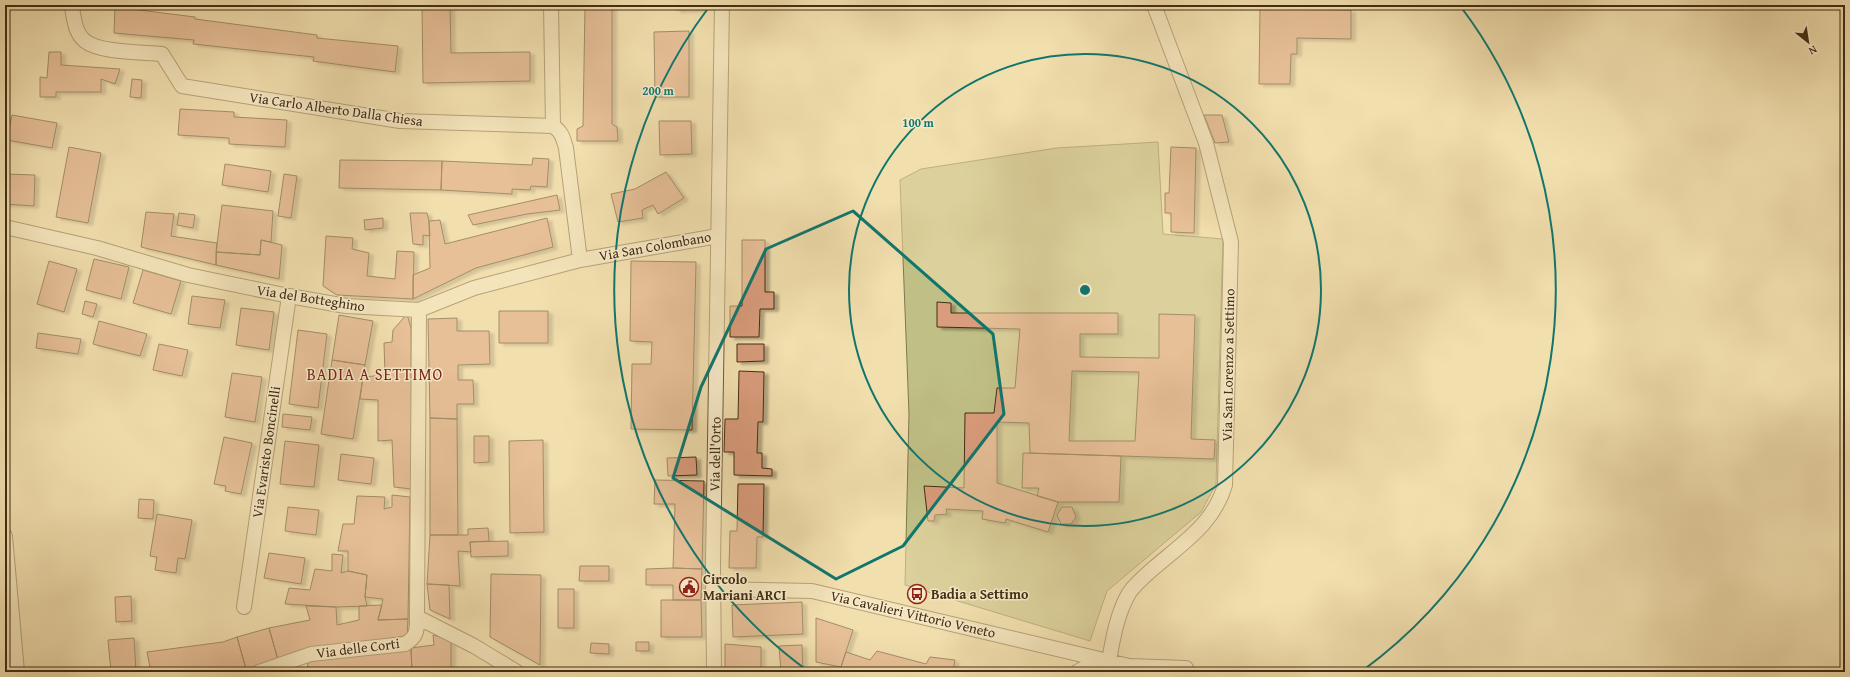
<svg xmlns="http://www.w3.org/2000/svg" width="1850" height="677" viewBox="0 0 1850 677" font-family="'Gentium Book Plus',serif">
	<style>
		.green { fill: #c0c086; stroke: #81774c }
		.building { fill: #d99c7b; stroke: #422e12; fill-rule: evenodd; filter: url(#shadow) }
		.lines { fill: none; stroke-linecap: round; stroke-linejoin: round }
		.street-casing { stroke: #6e5a39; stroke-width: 16 }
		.street { stroke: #f7eaca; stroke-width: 14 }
		.marked { fill: none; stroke: #0f766e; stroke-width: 3; stroke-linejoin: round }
		.ring { fill: none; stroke: #0f766e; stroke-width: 2 }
		.labels { text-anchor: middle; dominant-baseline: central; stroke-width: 3; stroke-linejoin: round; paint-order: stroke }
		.street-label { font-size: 14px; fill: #422e12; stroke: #f7eaca }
		.poi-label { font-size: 14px; font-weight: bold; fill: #422e12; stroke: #f7eaca; text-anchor: start }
		.quarter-label { font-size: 16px; letter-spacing: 1px; fill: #7a1f14; stroke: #f7eaca }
		.centre { fill: #0f766e; stroke: #f7eaca; stroke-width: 2 }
		.ring-label { font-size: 12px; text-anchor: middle; font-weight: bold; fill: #0f766e; stroke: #f7eaca; stroke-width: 3; stroke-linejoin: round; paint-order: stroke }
	</style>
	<defs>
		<filter id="shadow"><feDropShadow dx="4.5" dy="2.5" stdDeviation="1" flood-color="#0004"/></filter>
	</defs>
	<rect width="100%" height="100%" fill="#f2dfae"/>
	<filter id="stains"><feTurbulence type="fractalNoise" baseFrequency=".005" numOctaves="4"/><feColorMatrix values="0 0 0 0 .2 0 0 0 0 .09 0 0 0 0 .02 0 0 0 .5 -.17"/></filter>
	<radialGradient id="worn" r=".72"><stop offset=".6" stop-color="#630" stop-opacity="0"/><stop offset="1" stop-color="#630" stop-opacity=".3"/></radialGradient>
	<path class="green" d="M1158,142L1163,234L1223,239L1216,484L1201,512L1107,591L1090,641L905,585L909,414L900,180L921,169L1057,148Z"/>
	<path class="building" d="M422,5H450L451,53L530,52V81L423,83Z
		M585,5H612V124L617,127L618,141H577V129L583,126Z
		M676,5H700V9L676,10Z
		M115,7L195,17V19L317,35V38L398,46L395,72L313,61L314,57L193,44L194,40L114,33Z
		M1260,9L1351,10V39L1297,38V54H1291L1290,84H1259Z
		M689,31V97H655L654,32Z
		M49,52H61V65L120,69L115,84L101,79V92H56V97H40V77L47,78Z
		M132,79L142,80L141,98L130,97Z
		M180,109L234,112V117L287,120L285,147L229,144V138L178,135Z
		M12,115L57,123L52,148L7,140Z
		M1204,115H1222L1229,142L1215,143Z
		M659,121H691L692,154L660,155Z
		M69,147L101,153L88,223L56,217Z
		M1171,147L1196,148L1194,233L1171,232V213H1165V193H1169Z
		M533,158L549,159L547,187L531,186L530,190L512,189V194L441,190L442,161L532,165Z
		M340,160L442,161L441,190L339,188Z
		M225,164L271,171L268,192L222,185Z
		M666,172L684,198L658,214L653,205L642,210L643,218L618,222L611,194L635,189Z
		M5,174L35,175L34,206L5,204Z
		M284,174L297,176L291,218L278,216Z
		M557,195L560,210L527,214L473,225L468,215Z
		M222,205L273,211L271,242L261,240L260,255L216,252Z
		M146,212L174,214L171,236L217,243L216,265L141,247Z
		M179,213L195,215L193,228L177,225Z
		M410,213H427L429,221L430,236L423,235V245L413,244Z
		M383,218V228L365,230L364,220Z
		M547,218L553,247L476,268L413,299V275L430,268L429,221L440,220L445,244Z
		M326,236L353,238L352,249L369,253L367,276L395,279L397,251L414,252L413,299L337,295L323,286Z
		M261,240L282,245L279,279L216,265V252L260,255Z
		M742,240H765V292H774V309H760L759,337H730V306H742Z
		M94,259L129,267L121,299L86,290Z
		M49,261L77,269L64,312L37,304Z
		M631,261L696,262L692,430L631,429L632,364H651L652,342L630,341Z
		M143,270L181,281L171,314L133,303Z
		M192,296L225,300L220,328L188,324Z
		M85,301L97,304L93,317L82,314Z
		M937,302L951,303V313H1118V334H1080V357L1159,358V314L1195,315L1191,439L1215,440L1214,459L1030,453L1029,423L997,422V483L1058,502L1048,532L1006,519L1005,523L982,519L983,511L946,509L947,514L935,515L934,521H928L924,486L964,488L965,413H994L997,388H1015L1020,329L937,327ZM1072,371L1139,372L1135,441H1069Z
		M241,308L274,312L269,350L236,345Z
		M499,311H548V343H499Z
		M407,314L411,328L412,489L394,487L392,440L378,441V400L360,399L363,377L385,375L384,343L392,342L393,330Z
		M339,315L373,321L365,365L332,360Z
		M457,318V331H489L490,364L458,365V380H473L474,404H457V419L430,418L428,319Z
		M99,321L147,334L140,356L93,344Z
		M298,330L327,334L318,408L289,404Z
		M38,333L81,339L78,354L36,348Z
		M159,344L188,350L182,376L153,370Z
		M737,344H764V361L737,362Z
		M332,360L365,365L353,439L321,434Z
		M739,371L764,372L763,422H758L757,453H762V468L772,469V476L734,475V452H724L725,419H738Z
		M232,373L262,377L255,422L225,417Z
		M283,414L312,417L310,430L282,427Z
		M430,418L457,419L458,535H430Z
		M474,436H489V462L474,463Z
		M224,437L252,443L241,494L225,491L226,486L214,484Z
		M543,440L544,532L510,533L509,441Z
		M285,441L319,445L314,487L280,484Z
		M1023,453L1121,456L1119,502H1058L1037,496L1039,488H1022Z
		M341,454L374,458L371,484L338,480Z
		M696,457L697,475L668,476L667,458Z
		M655,480L704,481L702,569L673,568L675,504H654Z
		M738,484H764L763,537H757L756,568H729L730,531H737Z
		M392,495L410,497L408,619L378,620L383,599L365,597L367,575L348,571V551H338L343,524H354L357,496L385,497L384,509L392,507Z
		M139,499L154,500L153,519L138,518Z
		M288,507L319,510L316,535L285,531Z
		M1062,507H1072L1076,517L1071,524H1061L1057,515Z
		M157,514L192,520L185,559L178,558L176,573L155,570L157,557L150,556Z
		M488,528L489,541L470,542L471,552L458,551L460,586L427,584L430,535H468V529Z
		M508,541V556L471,557L470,542Z
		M269,553L305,558L301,584L264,578Z
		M332,554L343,555L341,573L348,571L367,575L365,597L367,606L336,607L285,604L289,588L310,590L315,569L332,571Z
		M580,566H609V581H579Z
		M673,568L702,569L701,600H673V585H646V569Z
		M491,574L541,575L540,665L490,637Z
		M427,584L449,585L450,619L430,610Z
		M558,589H574V628H558Z
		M131,596L132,621L116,622L115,597Z
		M661,600H701L702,637H661Z
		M802,602L803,634L733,637L732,605Z
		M382,605L378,620L408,619L407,636L300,650L278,660L269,628L310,620L306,606L336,607L337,625L359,620V606Z
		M816,618L853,630L841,667L816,662Z
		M269,628L278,660L246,669L237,637Z
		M433,635L451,640V672H412L411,648L434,645Z
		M237,637L246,669L240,672H151L147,652L223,642Z
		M134,638L136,672H111L108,640Z
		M636,642H649V651H636Z
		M591,643L609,644V654L590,653Z
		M725,644L761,647V672H725Z
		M802,645L803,672H781L779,646Z
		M411,648L412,672H296L307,669L309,658Z
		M877,651L926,664L930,657L955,660L953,671L941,670L940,672H854L841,667L846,652L870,660Z"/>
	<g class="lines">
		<defs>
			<path id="street" d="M551,5L553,126
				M72,7C74,19 75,33 85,41C100,53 143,52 162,54L182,86L400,121L553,126C562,132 563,138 566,148L580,260
				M5,227L97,248L188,275L289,296L346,306L419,310L474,288L580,260L718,236
				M419,310L417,617L474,646L517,672
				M5,536L17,672
				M713,589L812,591L1129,666L1186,668V672
				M244,607L289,296
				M1109,661C1113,638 1117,614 1129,593C1136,583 1146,575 1155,567C1184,542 1214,523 1225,485L1231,242L1206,143L1154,5
				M259,672L311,654L405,644C418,636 417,630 417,617
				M714,672L713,565L722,5
				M1077,672L1088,666L1105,662"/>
		</defs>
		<use href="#street" class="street-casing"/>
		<use href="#street" class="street"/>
	</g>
	<path d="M0 0H1850V677H0ZM853,211L993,334L1004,414L903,546L836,579L673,478L701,387L766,249Z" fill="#f2dfae" fill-opacity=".55" fill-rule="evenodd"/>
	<path class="marked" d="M853,211L993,334L1004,414L903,546L836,579L673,478L701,387L766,249Z"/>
	<g class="ring">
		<circle cx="1085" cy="290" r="236"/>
		<path d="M808 671A471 471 0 0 1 709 7M1461 7A471 471 0 0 1 1362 671"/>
	</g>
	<defs>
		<symbol id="civic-ring" viewBox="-11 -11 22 22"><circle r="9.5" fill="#f7eaca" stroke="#8f2418" stroke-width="1.5"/><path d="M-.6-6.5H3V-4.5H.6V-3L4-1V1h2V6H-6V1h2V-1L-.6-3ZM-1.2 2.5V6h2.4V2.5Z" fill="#8f2418"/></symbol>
		<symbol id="bus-ring" viewBox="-11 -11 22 22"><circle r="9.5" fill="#f7eaca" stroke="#8f2418" stroke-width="1.5"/><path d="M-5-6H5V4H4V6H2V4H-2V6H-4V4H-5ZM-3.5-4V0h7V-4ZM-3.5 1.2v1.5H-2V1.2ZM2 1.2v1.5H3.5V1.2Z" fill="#8f2418"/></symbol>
	</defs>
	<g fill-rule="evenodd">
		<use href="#civic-ring" x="678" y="576" width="22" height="22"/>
		<use href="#bus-ring" x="906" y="583" width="22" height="22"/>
	</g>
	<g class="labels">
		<g class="street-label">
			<text transform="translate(336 109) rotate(8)">Via Carlo Alberto Dalla Chiesa</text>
			<text transform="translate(655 246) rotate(-10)">Via San Colombano</text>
			<text transform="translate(311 298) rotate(9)">Via del Botteghino</text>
			<text transform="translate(1228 365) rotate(-89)">Via San Lorenzo a Settimo</text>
			<text transform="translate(266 452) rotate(-82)">Via Evaristo Boncinelli</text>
			<text transform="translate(715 454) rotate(-89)">Via dell'Orto</text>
			<text transform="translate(913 614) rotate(13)">Via Cavalieri Vittorio Veneto</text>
			<text transform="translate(358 648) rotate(-7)">Via delle Corti</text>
		</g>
		<g class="poi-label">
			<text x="703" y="579">Circolo<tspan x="703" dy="16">Mariani ARCI</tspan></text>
			<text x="931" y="594">Badia a Settimo</text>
		</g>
		<g class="quarter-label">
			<text x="375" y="374">BADIA A SETTIMO</text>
		</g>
	</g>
	<circle cx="1085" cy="290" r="6" class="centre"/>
	<g class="ring-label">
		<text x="658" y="95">200 m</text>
		<text x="918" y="127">100 m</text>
	</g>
	<rect width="1850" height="677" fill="none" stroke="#f2dfae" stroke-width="20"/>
	<rect x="6" y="6" width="1838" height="665" fill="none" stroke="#422e12" stroke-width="2"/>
	<rect x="10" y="10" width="1830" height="657" fill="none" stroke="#422e12"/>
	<g transform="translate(1808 42) rotate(150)" stroke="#f7eaca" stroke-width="3" paint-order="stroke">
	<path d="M0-3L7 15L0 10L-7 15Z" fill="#422e12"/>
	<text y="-6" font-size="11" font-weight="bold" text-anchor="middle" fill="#422e12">N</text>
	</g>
	<rect width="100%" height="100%" filter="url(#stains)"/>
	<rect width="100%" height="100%" fill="url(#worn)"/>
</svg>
